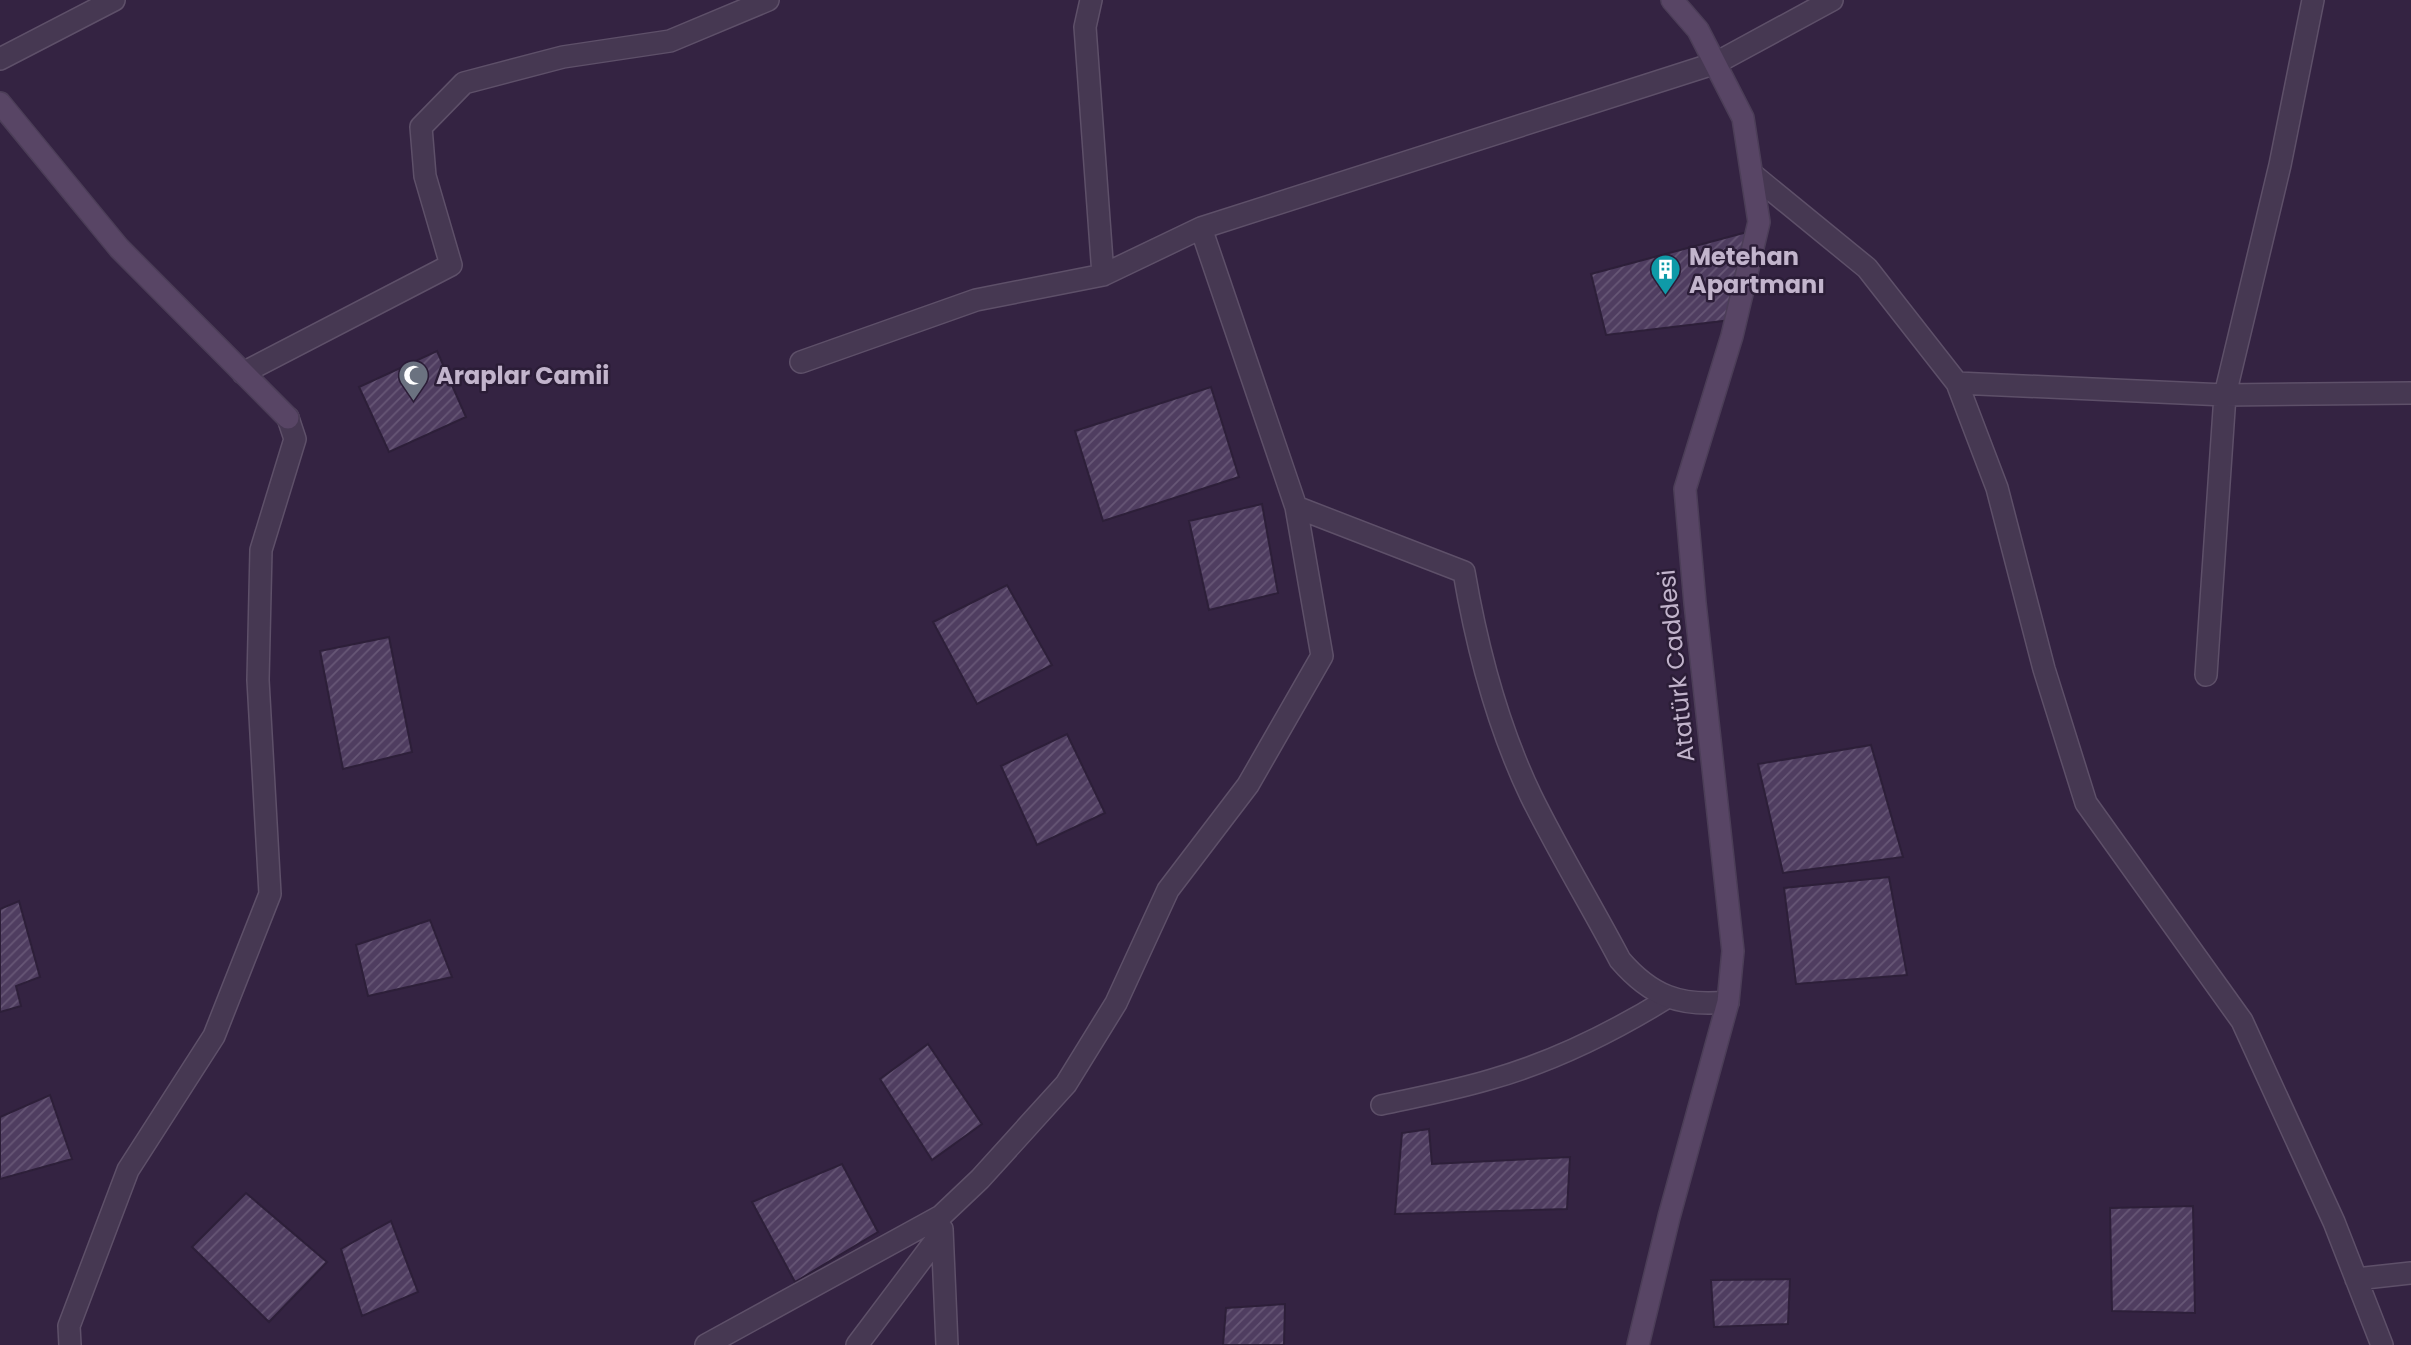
<svg xmlns="http://www.w3.org/2000/svg" width="2411" height="1345" viewBox="0 0 2411 1345" font-family="Poppins,sans-serif">
	<style>
		.building { fill: url(#building-hatch); stroke: #2d1f39; stroke-width: 2 }
		.lines { fill: none; stroke-linecap: round; stroke-linejoin: round }
		.lane-casing { stroke: #5e5069; stroke-width: 22 }
		.street-casing { stroke: #5e5069; stroke-width: 24 }
		.secondary-casing { stroke: #4c3e58; stroke-width: 24 }
		.lane { stroke: #463852; stroke-width: 19 }
		.street { stroke: #463852; stroke-width: 21 }
		.secondary { stroke: #584565; stroke-width: 21 }
		.labels { text-anchor: middle; dominant-baseline: central; stroke-width: 5; stroke-linejoin: round; paint-order: stroke }
		.poi-label { font-size: 24px; font-weight: bold; fill: #c2b4cc; stroke: #2b1d37; text-anchor: start }
		.street-label { font-size: 24px; fill: #c2b4cc; stroke: #2b1d37 }
	</style>
	<defs>
		<pattern id="building-hatch" width="6" height="6" patternUnits="userSpaceOnUse" patternTransform="scale(1.75)"><rect width="6" height="6" fill="#4f3d60"/><path d="M-1 1l2-2M0 6l6-6M5 7l2-2" fill="none" stroke="#675776"/></pattern>
	</defs>
	<rect width="100%" height="100%" fill="#342342"/>
	<path class="building" d="M1751,231L1731,320L1606,335L1591,274Z
		M437,351L466,417L389,452L359,387Z
		M1211,387L1239,477L1103,521L1075,431Z
		M1262,504L1278,593L1209,610L1189,521Z
		M1007,585L1052,665L977,704L933,622Z
		M389,637L412,752L343,769L320,651Z
		M1067,734L1105,813L1037,845L1001,766Z
		M1871,745L1903,857L1783,873L1758,764Z
		M1889,877L1907,975L1796,984L1784,888Z
		M19,901L40,977L16,986L21,1006L0,1012V909Z
		M430,920L452,977L368,996L356,945Z
		M928,1044L982,1124L932,1160L880,1079Z
		M50,1095L72,1159L0,1179V1117Z
		M1429,1129L1432,1164L1570,1157L1567,1209L1395,1214L1402,1133Z
		M842,1164L878,1232L795,1282L752,1202Z
		M246,1193L327,1262L269,1322L192,1247Z
		M2193,1206L2195,1313L2112,1311L2110,1208Z
		M391,1221L418,1292L362,1316L341,1249Z
		M1790,1279L1788,1324L1714,1327L1711,1280Z
		M1285,1304L1284,1345H1223L1226,1308Z"/>
	<g class="lines">
		<defs>
			<path id="lane" d="M1381,1105C1418,1097 1456,1090 1492,1079C1555,1061 1613,1032 1668,998"/>
			<path id="street" d="M1091,0L1085,27L1103,275L1201,228
				M0,59L114,0
				M1752,174L1867,268L1957,383L1997,488L2044,669L2086,803L2242,1021L2334,1222L2382,1345
				M801,362L976,300L1103,275
				M243,373L451,265L425,176L421,127L464,83L563,57L670,41L768,0
				M1957,383L2225,395L2411,393
				M1296,507L1464,572C1477,648 1497,725 1531,796C1558,851 1591,905 1620,960C1651,996 1680,1007 1728,1002
				M2206,675L2225,395L2280,165L2313,0
				M942,1229L947,1345
				M2356,1279L2411,1273
				M70,1345L69,1326L128,1170L214,1036L270,894L258,680L261,550L295,439L288,418
				M706,1345L941,1216L980,1179L1066,1084L1116,1003L1168,890L1248,785L1322,656L1296,507L1201,228L1716,63L1832,0
				M857,1345L942,1232"/>
			<path id="secondary" d="M0,103L119,248L288,418
				M1638,1345L1669,1217L1728,1002L1733,951L1695,603L1685,489L1732,336L1759,222L1743,118L1698,30L1672,0"/>
		</defs>
		<use href="#lane" class="lane-casing"/>
		<use href="#street" class="street-casing"/>
		<use href="#secondary" class="secondary-casing"/>
		<use href="#lane" class="lane"/>
		<use href="#street" class="street"/>
		<use href="#secondary" class="secondary"/>
	</g>
	<defs>
		<symbol id="building-pin" viewBox="-11 -11 22 30"><path d="M0 17L-7.5 6A9.5 9.5 0 1 1 7.5 6Z" fill="#0f9aa8" stroke="#2b1d37"/><path d="M-4-6H4V6H1V3H-1V6H-4ZM-2.5-4.3h1.7v1.8h-1.7ZM.8-4.3h1.7v1.8H.8ZM-2.5-1h1.7V.8h-1.7ZM.8-1h1.7V.8H.8Z" fill="#fff"/></symbol>
		<symbol id="mosque-pin" viewBox="-11 -11 22 30"><path d="M0 17L-7.5 6A9.5 9.5 0 1 1 7.5 6Z" fill="#6b7280" stroke="#2b1d37"/><path d="M3.5-4.9A6 6 0 1 0 3.5 4.9A5 5 0 1 1 3.5-4.9Z" fill="#fff"/></symbol>
	</defs>
	<g fill-rule="evenodd">
		<use href="#building-pin" x="1648" y="252" width="35" height="47"/>
		<use href="#mosque-pin" x="396" y="358" width="35" height="47"/>
	</g>
	<g class="labels">
		<g class="poi-label">
			<text x="1689" y="256">Metehan<tspan x="1689" dy="28">Apartmanı</tspan></text>
			<text x="436" y="375">Araplar Camii</text>
		</g>
		<g class="street-label">
			<text transform="translate(1676 666) rotate(-96)">Atatürk Caddesi</text>
		</g>
	</g>
</svg>
